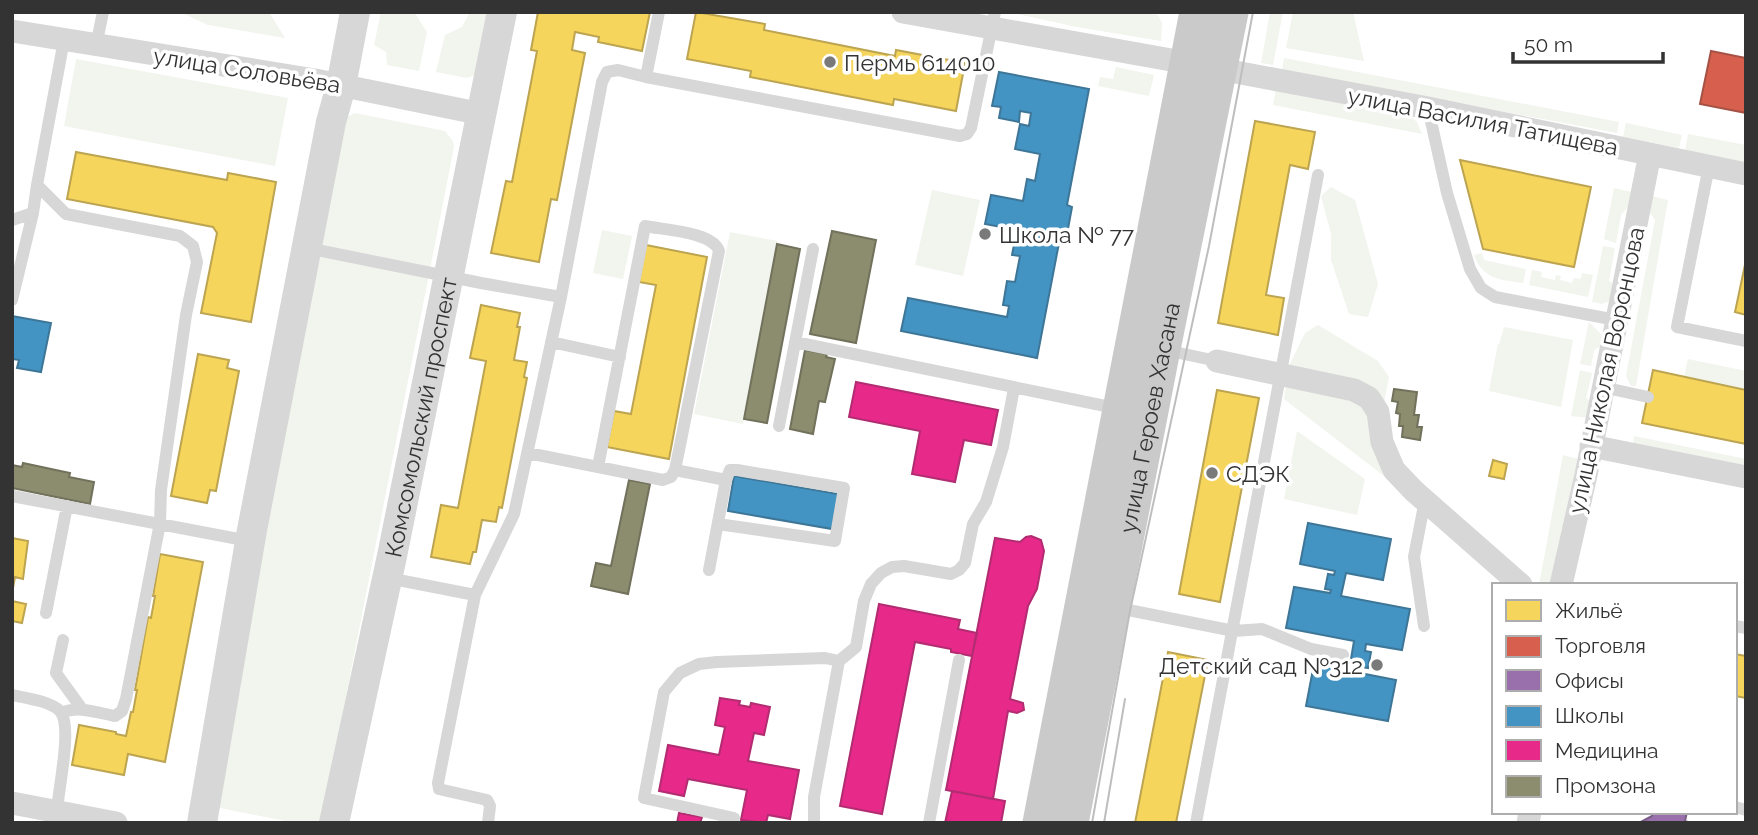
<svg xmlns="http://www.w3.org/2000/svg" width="1758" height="835" viewBox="0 0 1758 835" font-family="Raleway,sans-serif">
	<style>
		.green { fill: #f1f5ed }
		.homes { fill: #f6d55c; stroke: #bca450; stroke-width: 2 }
		.shops { fill: #d6604d; stroke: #a55245; stroke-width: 2 }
		.offices { fill: #9970ab; stroke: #7a5e87; stroke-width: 2 }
		.schools { fill: #4393c3; stroke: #3e7698; stroke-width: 2 }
		.health { fill: #e7298a; stroke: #b12c70; stroke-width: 2 }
		.industry { fill: #8c8c6e; stroke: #71715c; stroke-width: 2 }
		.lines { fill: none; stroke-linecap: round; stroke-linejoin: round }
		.service { stroke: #d7d7d7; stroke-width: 12 }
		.minor { stroke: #d7d7d7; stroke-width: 23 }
		.tertiary { stroke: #d7d7d7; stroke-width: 30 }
		.primary { stroke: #cacaca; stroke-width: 37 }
		.tram { stroke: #bebebe; stroke-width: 2 }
		.poi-dot { fill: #7a7a7a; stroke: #fff; stroke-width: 2.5 }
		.labels { text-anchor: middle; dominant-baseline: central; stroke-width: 7; stroke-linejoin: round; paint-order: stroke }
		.poi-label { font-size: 23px; fill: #333; stroke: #fff; text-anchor: start }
		.street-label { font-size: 23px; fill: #333; stroke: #fff }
	</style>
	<rect width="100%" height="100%" fill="#fff"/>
	<path class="green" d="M180,12H269L285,38L208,25Z
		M381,12H414L427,32L419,71L387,65L386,52L374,45Z
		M470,12H491L475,75L467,78L436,72L445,35L462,27Z
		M1008,12H1141L1158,15L1162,23L1161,41L1077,27Z
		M1270,12H1283L1273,65L1261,63Z
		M1293,12H1353L1364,61L1286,48Z
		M1284,58L1619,122L1617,133L1282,70Z
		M76,59L288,98L275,166L64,126Z
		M1116,67L1154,75L1149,96L1098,86L1100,77L1113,79Z
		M1276,89L1408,115L1417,122L1422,134L1273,105Z
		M355,113L445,131L453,141L454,147L321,823H295L210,806L345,118Z
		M1626,123L1682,135L1679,148L1623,137Z
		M1688,134L1746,145V163L1685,151Z
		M1331,187L1355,200L1378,284L1368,317L1349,314L1331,260V234L1321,196Z
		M1614,188L1632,192L1629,206L1621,215L1616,243L1604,239Z
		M932,190L980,200L963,276L915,265Z
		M1651,196L1668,200L1636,386H1631L1626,376L1655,220L1648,210Z
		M602,230L632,236L623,279L593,273Z
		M730,232L777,241L743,424L694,414Z
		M1603,246L1615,248L1609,281L1616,285L1611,300L1602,304L1592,302Z
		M1482,253L1484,260L1526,269L1523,283C1501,280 1482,279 1474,255Z
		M1532,270L1542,272L1541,277L1555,280L1556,275L1561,276L1560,280L1572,283L1574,278L1581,279L1582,273L1593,275L1588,297L1529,285Z
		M1589,322L1605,338L1603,345L1594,350L1591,366L1580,364Z
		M1318,325L1378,361L1389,377L1384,402L1287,370L1305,333Z
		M1504,327L1573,340L1561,407L1489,391L1498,343L1499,345Z
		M1688,359L1746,371V390L1684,377Z
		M1580,370L1592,373L1586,398L1593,403L1590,418L1571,416Z
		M1287,379L1364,405L1384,476L1284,399Z
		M1297,431L1365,479L1357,515L1284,499Z
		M1634,436L1746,459V473L1632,450Z
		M1563,455L1582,460L1552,582L1550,585H1539Z"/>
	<path class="homes" d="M538,12H650L642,51L598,42L599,37L575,32L572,50L585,53L557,200L551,199L539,262L491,253L506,181L512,182L537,51L531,50Z
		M696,12L765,24L764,30L895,56L896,50L965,63L956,111L894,99L893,105L750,77L751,71L687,59Z
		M1255,121L1315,132L1308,169L1290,165L1266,295L1284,298L1278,335L1218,323Z
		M76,152L227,180L228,173L276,182L251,322L201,313L217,233L213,227L67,199Z
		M1460,160L1591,187L1574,267L1483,249Z
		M646,245L707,257L669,459L607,447L614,411L631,414L656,285L639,282Z
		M1746,260V315L1735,312Z
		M481,305L520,313L517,327H520L514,360L527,362L524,377L527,378L502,508L499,507L496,522L482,520L476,552H473L470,564L431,557L441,505L458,508L486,361L470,358Z
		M198,354L229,360L227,368L239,371L216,491L210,490L207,503L171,496Z
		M1653,370L1746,390V444L1642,423Z
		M1217,390L1259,398L1220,602L1179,594Z
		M1493,460L1507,464L1504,479L1489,476Z
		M12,538L28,541L23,579L15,577L13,588Z
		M160,554L203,562L165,762L128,754L124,775L72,765L79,725L116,732V734L126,736L131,712H133L137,690H135L148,617L151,618L155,596H153Z
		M12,601L26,604L22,623L12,621Z
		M1168,652L1208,660L1176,823H1135Z
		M1735,654L1746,656V698L1735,696Z"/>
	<path class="shops" d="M1711,51L1746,58V113L1700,104Z"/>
	<path class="offices" d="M1653,812H1687L1685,821L1690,823H1639L1652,816Z"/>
	<path class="schools" d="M999,72L1089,89L1067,205L1072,207L1065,245L1059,243L1037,358L901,331L908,298L1007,317L1009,306L1003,305L1007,281L1015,282L1020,256L1012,255L1017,230L985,224L991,195L1023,201L1027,179L1035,181L1040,154L1015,149L1020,124L1029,126L1031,113L1020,111L1019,122L999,118L1001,107L992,106Z
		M12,316L51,323L41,372L17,368L19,360L12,359Z
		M734,476L838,494L832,529L728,511Z
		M1308,523L1391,539L1383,580L1346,573L1341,596L1410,609L1402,650L1366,644L1365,651L1371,652L1368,668L1362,667L1360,673L1396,680L1388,721L1306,706L1314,664L1349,671L1354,641L1286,628L1294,587L1330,593L1331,590L1325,589L1328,574L1334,575L1335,571L1300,564Z"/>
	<path class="health" d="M856,382L998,410L991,445L964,440L955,482L912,474L920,431L849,417Z
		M1031,536L1041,540L1044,551L1037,589L1028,606L1010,699L1023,703L1024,710L1017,713L1008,711L993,799L946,790L995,538L1020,542L1026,537Z
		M879,604L960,620L958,629L977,633L972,656L951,652V649L915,642L882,814L840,806Z
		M720,698L740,701L739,705L750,707L751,703L770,707L764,735L754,733L748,761L799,770L790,819L768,815L766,823L741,820L747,790L688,779L684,796L659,791L668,745L719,755L725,727L715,725Z
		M952,791L1005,801L1001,823H945Z
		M679,813L702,817L700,823H677Z"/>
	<path class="industry" d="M832,231L876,240L856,343L810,334Z
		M777,244L800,249L767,423L744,419Z
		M805,350L827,354L826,357L835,359L825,402L819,401L813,434L790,429Z
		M1394,389L1417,392L1414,415H1419L1417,427H1422L1420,440L1402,437L1403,426H1399L1400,414L1396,413L1398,402L1392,401Z
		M23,463L70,473L69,477L94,482L90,504L12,488V465L22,467Z
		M629,480L650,484L628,594L591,586L596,563L611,566Z"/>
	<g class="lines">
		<path class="service" d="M659,12L646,77L960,136L967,134L971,128L995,12
			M96,46L103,12
			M1428,108L1447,193L1470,269L1481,288L1495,297L1616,320
			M1709,166L1677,327L1746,341
			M12,220L33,213
			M307,248L481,283L561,297L602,82L607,72L618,70L646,77
			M12,300L33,213L37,185
			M551,342L620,357
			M795,342L1120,409
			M1165,350L1217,361
			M1602,387L1648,397
			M779,426L813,249
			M528,453L663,480L671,477L675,470L719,251C713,232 665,230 645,226L598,467
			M675,470L726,480L730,470H737L844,488L835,541L718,524
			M12,496L249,541
			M709,570L726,480
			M388,578L475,595
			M1113,607L1234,631L1262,629L1311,649L1343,655
			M46,613L67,506
			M1424,626L1414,557L1425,500
			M1735,626L1746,628
			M63,640L56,673L82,709
			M12,695C26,698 50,701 60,711C73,726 58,790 57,811
			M62,713C78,705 98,713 115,716L122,711L126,699L160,523L161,490L186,315L197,262L193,246L180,236L66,214L37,185L64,40
			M1735,807L1746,810
			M734,818L644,798L664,692L680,673L699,664L717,662L825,658L839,661
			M488,823L490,806L487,800L443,790L439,789L438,783L475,595L514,514L561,297
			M814,823V797L839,661L856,647L864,601L871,584L881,573L892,567L904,566L951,574L959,570L965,563L973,524L986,502L1003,447L1014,388
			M929,823L959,660
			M1196,823L1318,175"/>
		<path class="minor" d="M903,12L1188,63
			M12,31L315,80L482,114
			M1219,69L1428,108L1746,174
			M1217,361L1354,390L1369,398L1378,412L1382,442L1394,470L1414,491L1521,585
			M1591,446L1746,477
			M1561,585L1586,475L1650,154
			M12,803L116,823
			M1528,823L1530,812"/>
		<g class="tertiary">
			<path d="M202,823L252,530L331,122L341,86L355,12"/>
			<path id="s1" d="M334,823L392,556L502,12"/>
		</g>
		<g class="primary">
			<path d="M1041,823L1198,12"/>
			<path id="s2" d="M1070,823L1162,349L1230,12"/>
		</g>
		<path class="tram" d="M1092,823L1130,611L1209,246L1253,12
			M1104,823L1125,699"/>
	</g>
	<g class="poi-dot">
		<circle cx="830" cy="62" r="7"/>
		<circle cx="985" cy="234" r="7"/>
		<circle cx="1212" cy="473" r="7"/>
		<circle cx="1377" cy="665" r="7"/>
	</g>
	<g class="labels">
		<g class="poi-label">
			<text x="844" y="62">Пермь 614010</text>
			<text x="999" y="234">Школа № 77</text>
			<text x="1226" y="473">СДЭК</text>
			<text x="1363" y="665" text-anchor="end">Детский сад №312</text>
		</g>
		<g class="street-label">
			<text transform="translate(247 70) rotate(9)">улица Соловьёва</text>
			<text transform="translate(1483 121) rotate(11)">улица Василия Татищева</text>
			<text transform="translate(1606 370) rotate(-78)">улица Николая Воронцова</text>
			<text stroke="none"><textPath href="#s2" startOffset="413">улица Героев Хасана</textPath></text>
			<text stroke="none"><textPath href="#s1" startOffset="415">Комсомольский проспект</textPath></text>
		</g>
	</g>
	<rect width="1758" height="835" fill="none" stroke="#333333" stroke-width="28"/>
	<rect x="1492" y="583" width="245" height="231" fill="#ffffff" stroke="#adadad" stroke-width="2"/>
	<rect x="1506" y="600" width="35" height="21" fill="#f6d55c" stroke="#adadad" stroke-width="2"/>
	<text x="1555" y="618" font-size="21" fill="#333333">Жильё</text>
	<rect x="1506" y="636" width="35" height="21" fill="#d6604d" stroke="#adadad" stroke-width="2"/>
	<text x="1555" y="653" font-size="21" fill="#333333">Торговля</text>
	<rect x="1506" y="670" width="35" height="21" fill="#9970ab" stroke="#adadad" stroke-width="2"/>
	<text x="1555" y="688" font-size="21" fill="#333333">Офисы</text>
	<rect x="1506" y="706" width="35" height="21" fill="#4393c3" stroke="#adadad" stroke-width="2"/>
	<text x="1555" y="723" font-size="21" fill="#333333">Школы</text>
	<rect x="1506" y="740" width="35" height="21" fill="#e7298a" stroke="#adadad" stroke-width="2"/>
	<text x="1555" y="758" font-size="21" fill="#333333">Медицина</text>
	<rect x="1506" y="776" width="35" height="21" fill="#8c8c6e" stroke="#adadad" stroke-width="2"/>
	<text x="1555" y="793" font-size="21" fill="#333333">Промзона</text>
	<path d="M1513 52v10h150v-10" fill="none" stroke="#333333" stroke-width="3.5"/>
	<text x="1524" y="52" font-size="21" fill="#333333" stroke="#ffffff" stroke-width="5" paint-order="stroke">50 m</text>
</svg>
